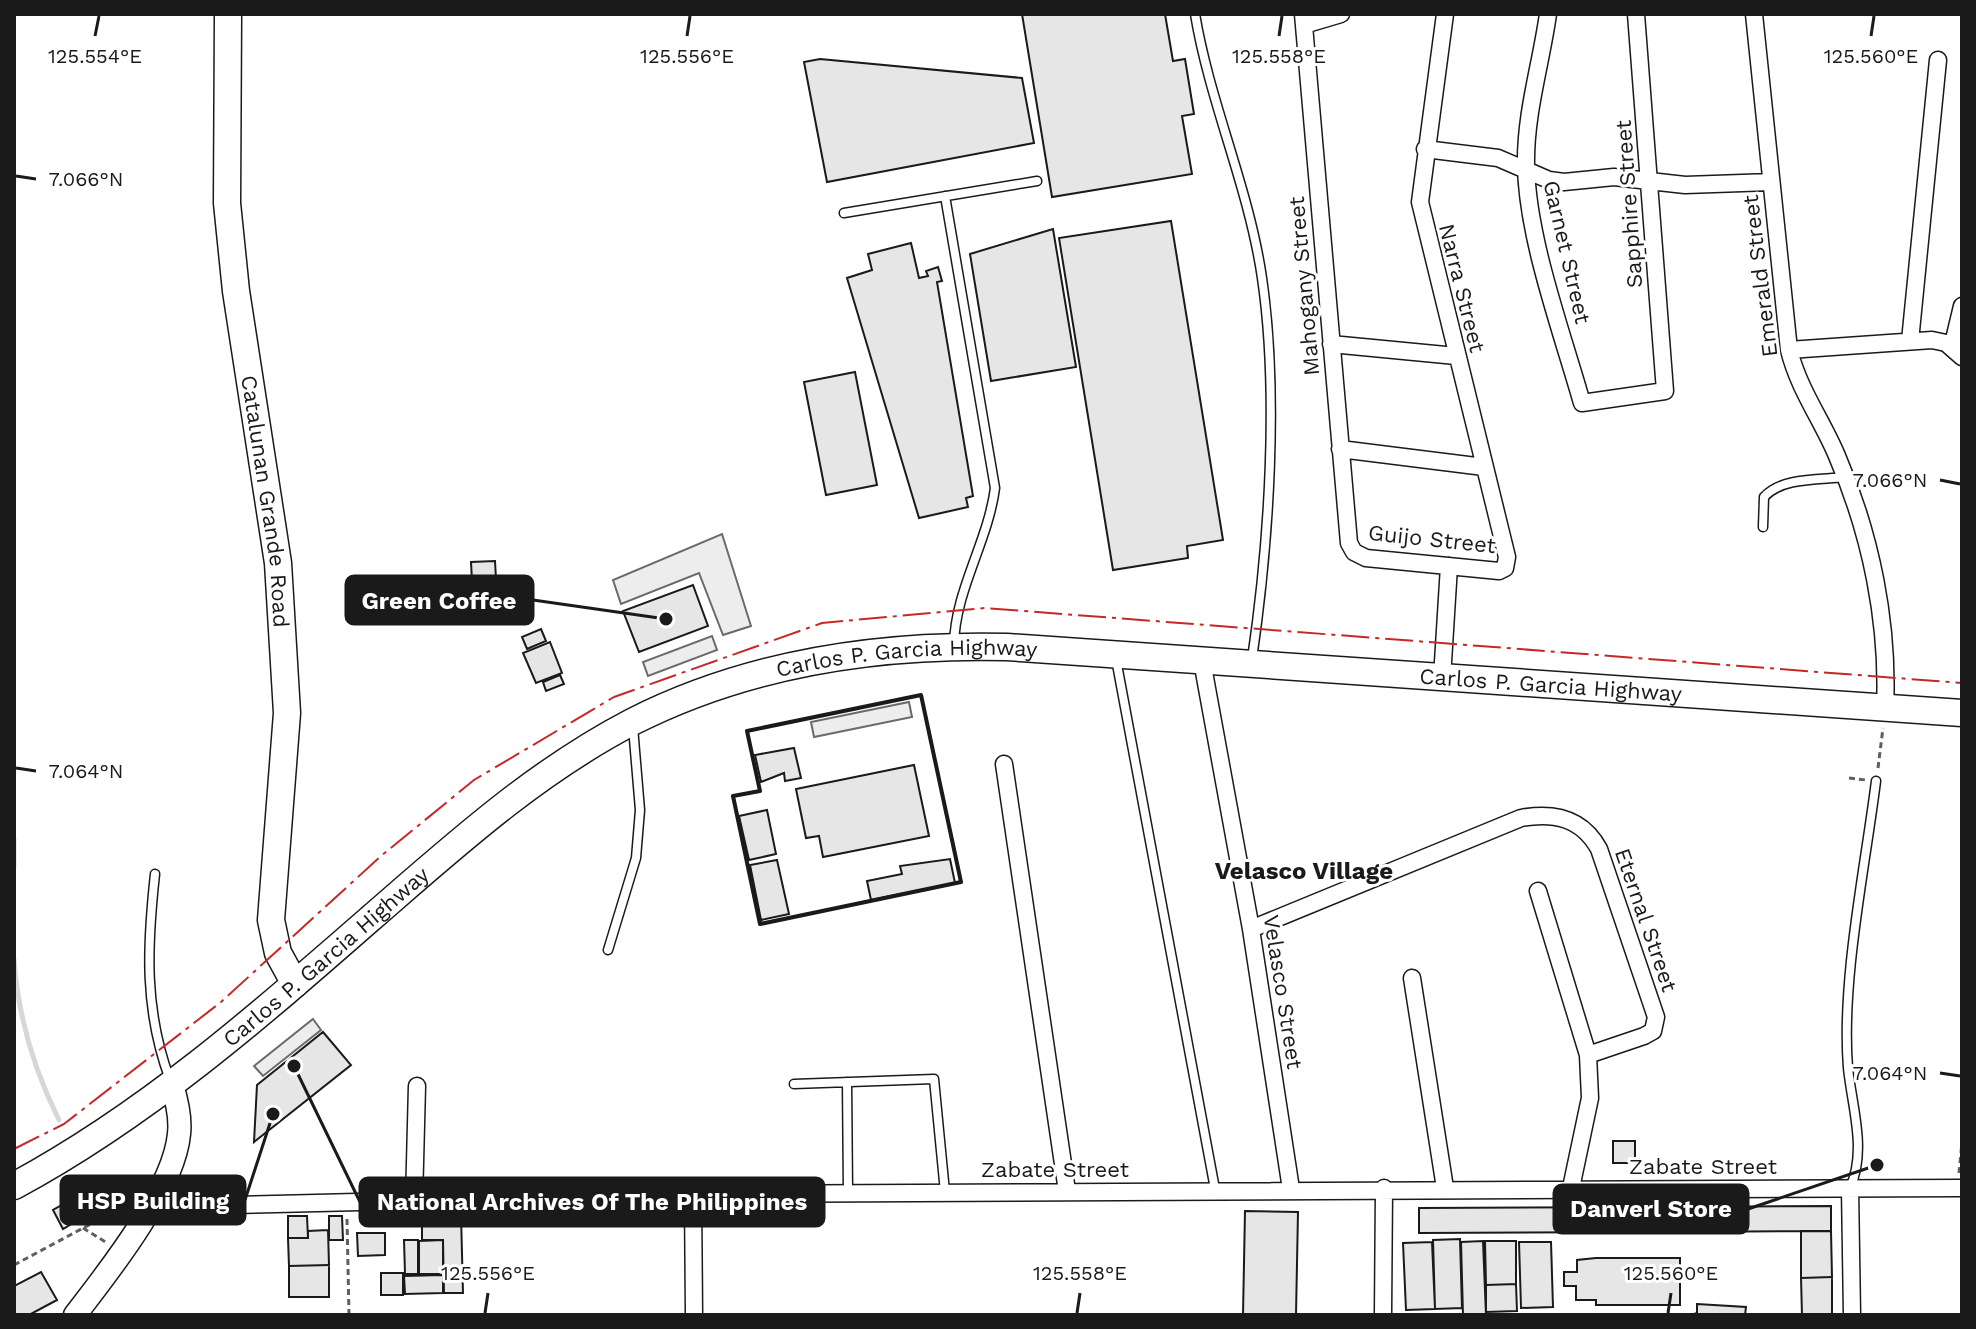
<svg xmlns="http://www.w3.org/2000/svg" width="1976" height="1329" viewBox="0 0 1976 1329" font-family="'Work Sans',sans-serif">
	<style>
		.built { fill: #ededed; stroke: #6a6a6a; stroke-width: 2 }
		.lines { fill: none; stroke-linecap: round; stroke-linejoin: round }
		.stream { stroke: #d7d7d7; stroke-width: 5 }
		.building { fill: #e6e6e6; stroke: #1a1a1a; stroke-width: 2 }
		.service-casing { stroke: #1a1a1a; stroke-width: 11 }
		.minor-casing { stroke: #1a1a1a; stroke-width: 19 }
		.secondary-casing { stroke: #1a1a1a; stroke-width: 25 }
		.primary-casing { stroke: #1a1a1a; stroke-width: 29 }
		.trunk-casing { stroke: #1a1a1a; stroke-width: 29 }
		.path { stroke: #5f5f5f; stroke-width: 3; stroke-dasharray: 6 4; stroke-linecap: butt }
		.service { stroke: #fff; stroke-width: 8 }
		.minor { stroke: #fff; stroke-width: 16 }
		.secondary { stroke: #fff; stroke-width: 22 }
		.primary { stroke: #fff; stroke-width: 26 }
		.trunk { stroke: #fff; stroke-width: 26 }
		.wall { stroke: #1a1a1a; stroke-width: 4 }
		.power { stroke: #c62828; stroke-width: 2; stroke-dasharray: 28 6 4 6; stroke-linecap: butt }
		.ticks { fill: none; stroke: #1a1a1a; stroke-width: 3 }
		.labels { text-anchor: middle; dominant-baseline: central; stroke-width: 6; stroke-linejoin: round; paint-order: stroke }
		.street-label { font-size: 22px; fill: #1a1a1a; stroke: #fff }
		.neighbourhood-label { font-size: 24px; font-weight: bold; fill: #1a1a1a; stroke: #fff }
		.ticks-label { font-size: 20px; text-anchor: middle; fill: #1a1a1a; stroke: #fff; stroke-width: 6; stroke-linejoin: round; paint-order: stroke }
		.leader { fill: none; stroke: #1a1a1a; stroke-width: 3 }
		.callout-dot { fill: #1a1a1a; stroke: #fff; stroke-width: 3 }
		.callout { fill: #1a1a1a; stroke: #1a1a1a; stroke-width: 3 }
		.callout-label { font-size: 24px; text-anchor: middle; font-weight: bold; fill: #fff }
	</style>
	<rect width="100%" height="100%" fill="#fff"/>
	<path class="built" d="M722,534L751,626L723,635L699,573L621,604L613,580Z
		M712,636L717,650L648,676L643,662Z
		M909,702L912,717L814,737L811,722Z
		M313,1019L321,1030L263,1076L254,1066Z"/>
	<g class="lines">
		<path class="stream" d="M14,839V867
			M14,959C18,1016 33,1068 59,1120"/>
	</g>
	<path class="building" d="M1022,14H1165L1173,61L1185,59L1194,114L1182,116L1192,174L1052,197Z
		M820,59L1022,78L1034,143L827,182L804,62Z
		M1171,221L1223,540L1187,546L1188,558L1113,570L1059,238Z
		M1053,229L1076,367L991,381L970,254Z
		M911,243L919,278L928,276L926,271L938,267L942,281L937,282L973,496L966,498L968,507L919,518L847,278L872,270L868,254Z
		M855,372L877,485L826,495L804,382Z
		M495,561L496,579L472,581L471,562Z
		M693,585L708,626L639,652L623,611Z
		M541,629L546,641L527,649L522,637Z
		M550,642L562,673L536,683L523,653Z
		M560,675L564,684L546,691L543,682Z
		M794,748L801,778L785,781L784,773L761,782L755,755Z
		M914,765L929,836L823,857L819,836L806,838L796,789Z
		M767,810L776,854L749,860L739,816Z
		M950,859L955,883L871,900L867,881L902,874L900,866Z
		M777,860L789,914L761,920L750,865Z
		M323,1032L351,1065L254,1142L257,1085Z
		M1613,1141H1635V1163H1613Z
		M67,1202L78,1220L63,1229L53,1210Z
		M1831,1206V1231L1679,1232V1207Z
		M1655,1207L1656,1232L1419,1233V1208Z
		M1245,1211L1298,1212L1296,1315H1243Z
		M422,1214H461L463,1293H444L443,1240H422Z
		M288,1216H307L308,1238H288Z
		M329,1216H342L343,1240H329Z
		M328,1230L329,1265L289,1266L288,1238H308V1231Z
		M1801,1231H1831L1832,1277L1801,1278Z
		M357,1233H385V1255L358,1256Z
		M1460,1239L1462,1308L1435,1309L1433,1240Z
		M404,1240H418V1274H405Z
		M443,1240V1274H419V1241Z
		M1483,1241L1486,1315H1463L1461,1242Z
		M1485,1241H1516V1284L1486,1285Z
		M1432,1242L1435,1309L1406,1310L1403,1243Z
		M1519,1242H1551L1553,1307L1521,1308Z
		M1596,1258H1680V1305H1596V1300H1576V1286H1564V1272H1577V1260Z
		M329,1265V1297H289V1266Z
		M41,1272L57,1300L29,1315H14V1286Z
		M381,1273H403V1295H381Z
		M443,1275V1293L405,1294L404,1276Z
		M1832,1277V1315H1802L1801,1278Z
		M1516,1284L1517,1311L1486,1312V1285Z
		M1697,1304L1746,1307L1745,1315H1691L1697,1313Z"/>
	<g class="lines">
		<defs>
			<path id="service" d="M1195,14C1210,104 1249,188 1262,278C1279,394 1269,543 1252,659
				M945,196L995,488C988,542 955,590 954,645
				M844,213L1037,181
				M1763,527L1764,497C1782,477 1819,480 1845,477
				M1116,659L1215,1189
				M155,874C147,947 144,1010 170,1080
				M608,950L636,858L640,810L633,727
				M847,1082L848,1192
				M794,1084L934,1079L945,1192
				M1850,1188C1867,1150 1852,1107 1848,1068C1841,981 1865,869 1876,781"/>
			<path id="minor" d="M1303,14L1349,543L1354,552L1366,558L1499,571L1505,568L1507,557L1420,202L1445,14
				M1548,14C1541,64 1525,114 1526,165C1527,238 1562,332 1582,403L1665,391L1636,14
				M1754,14L1789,350C1799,390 1822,420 1837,456C1871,535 1889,623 1885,709
				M1304,25L1341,14
				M1425,149L1498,158L1549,180L1564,182L1614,177L1685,185L1771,182
				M1910,341L1938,60
				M1331,344L1456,356
				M1952,348L1962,306
				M1789,350L1932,340L1946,343L1962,357
				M1340,449L1484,467
				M1202,661L1251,929L1291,1189
				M1442,678L1449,566
				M1004,764L1067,1191
				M1538,891L1588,1055L1590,1098L1571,1188
				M1251,929L1521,818C1554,812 1582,818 1599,849L1656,1017L1653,1031L1644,1036L1588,1055
				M1412,978L1445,1188
				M1850,1188L1852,1315
				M693,1194L694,1315
				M414,1201L417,1086
				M149,1207L693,1194L1962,1188
				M1383,1315L1384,1188"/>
			<path id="secondary" d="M75,1315C109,1271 174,1189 179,1134C181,1117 177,1101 172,1085"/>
			<g id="primary">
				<path id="s1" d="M228,14L227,203L236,291L278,563L287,713L271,920L278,953L295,984"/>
			</g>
			<g id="trunk">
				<path id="s2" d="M14,1186C146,1115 259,1016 371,918C454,846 534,773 632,722C748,663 879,644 1007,647L1962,713"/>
			</g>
		</defs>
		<use href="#service" class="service-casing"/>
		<use href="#minor" class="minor-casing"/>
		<use href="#secondary" class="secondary-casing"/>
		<use href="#primary" class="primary-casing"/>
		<use href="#trunk" class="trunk-casing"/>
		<path class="path" d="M1878,768L1883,728
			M1849,778L1866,780
			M1959,1173L1962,1142
			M347,1219L349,1315
			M83,1228L107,1243
			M14,1265L102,1218"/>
		<use href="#service" class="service"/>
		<use href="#minor" class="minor"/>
		<use href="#secondary" class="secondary"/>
		<use href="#primary" class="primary"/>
		<use href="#trunk" class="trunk"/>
		<path class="wall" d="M921,695L961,882L760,924L733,796L760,791L747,731Z"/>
		<path class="power" d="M14,1149L64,1124L221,1002L381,856L474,780L614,697L822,623L985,608L1962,683"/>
	</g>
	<path class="ticks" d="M95,36L99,16M687,36L690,16M1279,36L1282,16M1871,36L1874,16M16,176L36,179M1940,480L1960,484M16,768L36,771M1940,1073L1960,1076M485,1313L488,1293M1077,1313L1080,1293M1668,1313L1671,1293"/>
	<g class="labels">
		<g class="street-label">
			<text transform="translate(1629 204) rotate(-94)">Sapphire Street</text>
			<text transform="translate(1567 252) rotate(77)">Garnet Street</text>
			<text transform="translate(1760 276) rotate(-97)">Emerald Street</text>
			<text transform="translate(1304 286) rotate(-95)">Mahogany Street</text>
			<text transform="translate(1462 288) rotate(76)">Narra Street</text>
			<text stroke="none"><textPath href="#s1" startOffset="490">Catalunan Grande Road</textPath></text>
			<text transform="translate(1432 539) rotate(6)">Guijo Street</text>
			<text stroke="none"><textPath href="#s2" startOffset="1060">Carlos P. Garcia Highway</textPath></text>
			<text stroke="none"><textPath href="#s2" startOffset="1706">Carlos P. Garcia Highway</textPath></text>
			<text transform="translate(1646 920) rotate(71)">Eternal Street</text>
			<text stroke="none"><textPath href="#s2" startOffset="388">Carlos P. Garcia Highway</textPath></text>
			<text transform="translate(1283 992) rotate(81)">Velasco Street</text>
			<text x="1703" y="1166">Zabate Street</text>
			<text x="1055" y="1169">Zabate Street</text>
		</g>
		<g class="neighbourhood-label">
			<text x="1304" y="871">Velasco Village</text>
		</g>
	</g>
	<g class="ticks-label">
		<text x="95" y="63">125.554°E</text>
		<text x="687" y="63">125.556°E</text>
		<text x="1279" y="63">125.558°E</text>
		<text x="1871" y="63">125.560°E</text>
		<text x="86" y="186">7.066°N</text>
		<text x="1890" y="487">7.066°N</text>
		<text x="86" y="778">7.064°N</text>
		<text x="1890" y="1080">7.064°N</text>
		<text x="488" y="1280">125.556°E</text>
		<text x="1080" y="1280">125.558°E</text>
		<text x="1671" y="1280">125.560°E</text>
	</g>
	<path class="leader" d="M666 619L533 600M273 1114L245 1200M294 1066L360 1202M1877 1165L1748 1209"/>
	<g class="callout-dot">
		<circle cx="666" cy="619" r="8"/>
		<circle cx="273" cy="1114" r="8"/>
		<circle cx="294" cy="1066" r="8"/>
		<circle cx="1877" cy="1165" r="8"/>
	</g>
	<g class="callout">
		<rect x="346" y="576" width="187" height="48" rx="8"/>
		<rect x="61" y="1176" width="184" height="48" rx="8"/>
		<rect x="360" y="1178" width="464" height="48" rx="8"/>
		<rect x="1554" y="1185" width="194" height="48" rx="8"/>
	</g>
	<g class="callout-label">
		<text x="439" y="609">Green Coffee</text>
		<text x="153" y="1209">HSP Building</text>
		<text x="592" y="1210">National Archives Of The Philippines</text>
		<text x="1651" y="1217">Danverl Store</text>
	</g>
	<rect width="1976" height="1329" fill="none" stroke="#1a1a1a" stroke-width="32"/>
</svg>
